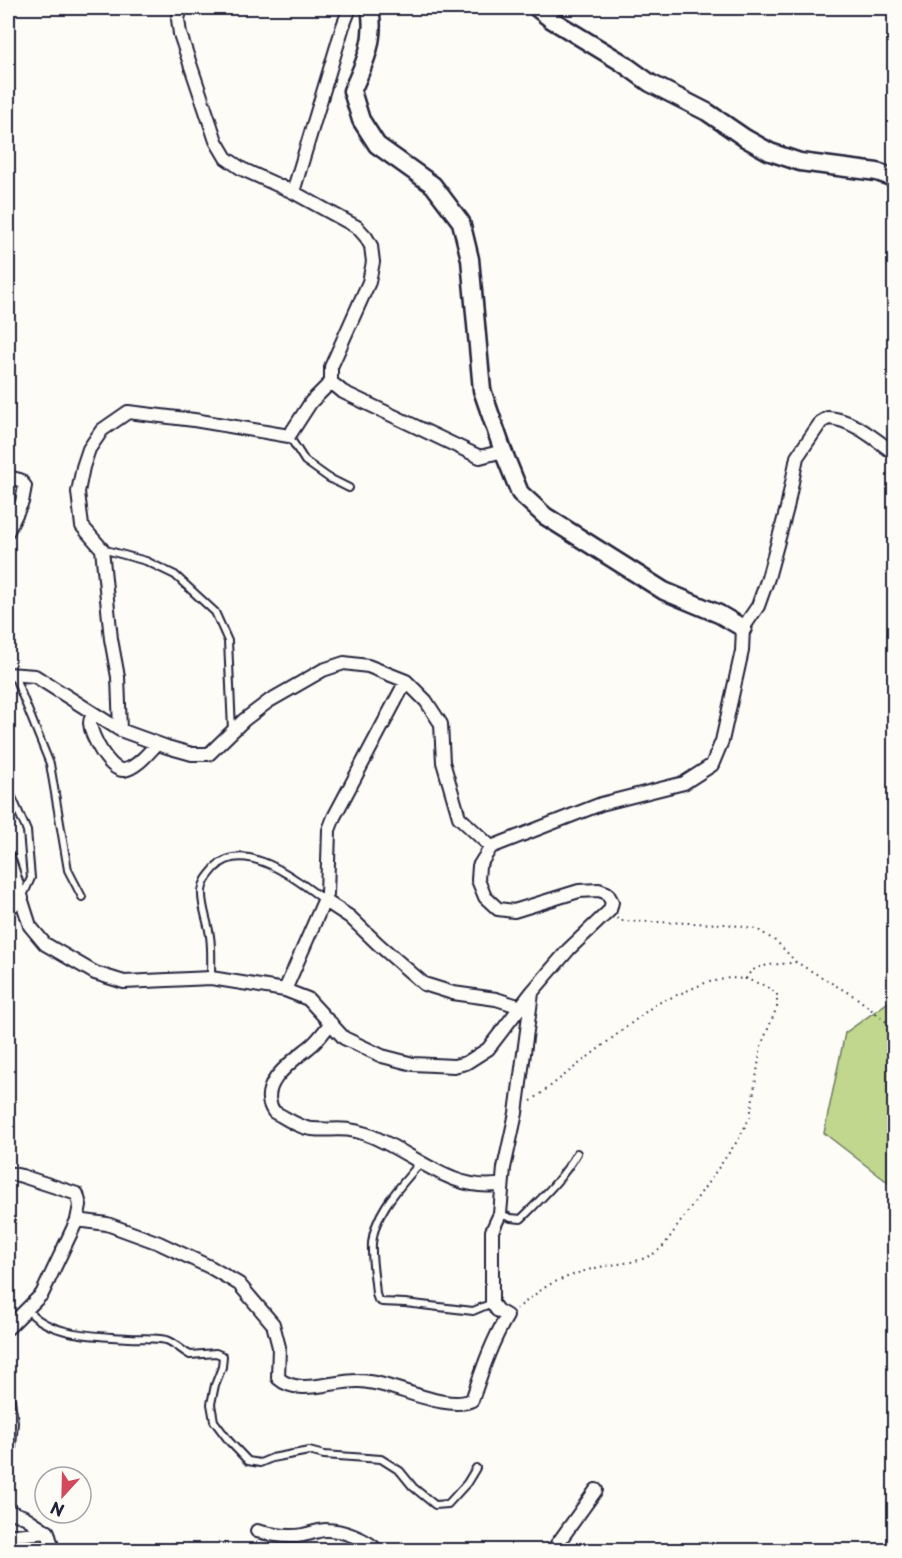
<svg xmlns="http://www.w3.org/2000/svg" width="902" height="1558" viewBox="0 0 902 1558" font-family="'Playpen Sans',sans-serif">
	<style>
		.green { fill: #c0d78d; stroke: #717c64; stroke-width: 1.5 }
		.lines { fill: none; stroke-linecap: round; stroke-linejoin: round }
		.lane-casing { stroke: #22223b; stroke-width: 10 }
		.street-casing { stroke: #22223b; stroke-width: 16 }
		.secondary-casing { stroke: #22223b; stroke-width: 21 }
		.path { stroke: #22223b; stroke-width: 2; stroke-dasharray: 1.5 4.5; stroke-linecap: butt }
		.lane { stroke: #fdfcf7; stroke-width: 6 }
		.street { stroke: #fdfcf7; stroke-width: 12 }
		.secondary { stroke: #fdfcf7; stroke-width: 16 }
	</style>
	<rect width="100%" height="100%" fill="#fdfcf7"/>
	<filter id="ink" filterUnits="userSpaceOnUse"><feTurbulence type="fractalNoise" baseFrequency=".0167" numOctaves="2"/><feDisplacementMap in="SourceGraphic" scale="12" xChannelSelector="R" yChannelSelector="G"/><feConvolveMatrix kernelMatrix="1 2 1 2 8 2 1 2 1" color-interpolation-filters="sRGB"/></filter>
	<g filter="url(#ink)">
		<path class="green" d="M894,998V1187L824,1133L845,1033Z"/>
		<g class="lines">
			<defs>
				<path id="lane" d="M289,436L305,461L329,478L349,488
					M102,549L146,561L175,575L215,612L228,641L232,730
					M14,675L50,764L68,870L82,897
					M8,788L27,831L31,878L22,898
					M211,978C211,964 212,950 210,936C208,921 201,906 202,891C203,881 209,875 215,868C244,837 299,881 324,900
					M420,1163C401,1186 375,1211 372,1243C371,1259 375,1278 376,1294L378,1300L382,1302L405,1303L473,1311L492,1303
					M500,1214L511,1218L521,1219C542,1198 563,1178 577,1153
					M27,1309C48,1336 97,1336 129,1338C142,1339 153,1337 166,1340C175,1343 182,1351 190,1355L216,1353L223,1356L222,1367L215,1385L211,1404L214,1421L229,1441L248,1461L260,1463L272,1458L309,1451L324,1455L381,1459L400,1471L413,1487L435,1505L448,1504L467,1483L476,1468"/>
				<path id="street" d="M293,192L343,26L350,8
					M331,382L343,392L480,457L503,451
					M8,477L20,480L25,486L22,502L8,531
					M8,674L35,676L120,730L167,747L192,754H209L244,720L269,701L290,689L323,670L344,663L368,666L406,681L426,701L441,724L443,762L459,817L491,847
					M93,714C92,717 90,719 90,723C91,736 109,771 124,770C137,768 149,752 157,744
					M120,730L118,677L111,639L102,549L82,526L78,492L83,467L89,449L102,430L128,412L194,420L289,436L311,402L331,382V367L369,282L373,262L371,246L366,237L357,227L293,192L242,169L226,158L216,141L180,34L178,19L181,8
					M8,857L30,926L45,944L95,973L124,982L211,978L285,990L308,999L344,1038L382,1056L413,1064L454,1066L466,1063L488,1049L532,992L569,949L610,910L612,902L607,893L599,890L579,891L514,911L498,909L485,897L478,880L479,866L491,847L601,804L684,783L712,765L722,741L742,651L743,628L758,606L768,578L787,508L797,457L821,422L828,418C852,419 875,439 894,453
					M324,900L350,917L378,944L424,984L453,993L496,999L521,1007
					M8,909L22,898
					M285,990L327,894L329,830L334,817L406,681
					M331,1023C325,1030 319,1039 312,1045C294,1060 255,1085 274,1112C285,1117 299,1128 312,1129C333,1131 344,1126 366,1134C411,1150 451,1194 502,1184
					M8,1173L22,1176L77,1194L80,1205L77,1220L42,1294L8,1328
					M77,1220L107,1224L159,1243L210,1267L239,1284L273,1324L279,1347L278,1378C299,1397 333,1380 359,1381C391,1381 445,1413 472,1400C482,1371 491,1343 507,1316L497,1310L492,1303V1231L500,1214L504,1168L516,1113L532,993
					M8,1400L11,1422L8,1459
					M8,1511L25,1517L48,1532L53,1550
					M257,1531C272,1535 287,1538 303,1535C310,1534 318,1530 326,1530C342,1530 366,1539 377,1550
					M8,1539L15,1535L48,1532
					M553,1550L596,1490"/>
				<path id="secondary" d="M370,8C376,39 365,63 352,91L361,120L377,145L433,185L461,222L470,259L482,390L503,451L520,493L545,516L664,591L719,614L743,628
					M537,8L552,20L621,62L650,83L707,112L745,138L770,152L800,162L877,172L894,178"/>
			</defs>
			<use href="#lane" class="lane-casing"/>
			<use href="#street" class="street-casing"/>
			<use href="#secondary" class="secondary-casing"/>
			<path class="path" d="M617,918L620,921L726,924L757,929L777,942L796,962L857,998L894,1028
				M746,979C753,961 779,966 796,962
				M516,1309C529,1300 541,1288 555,1282C569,1276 585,1270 600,1267C624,1262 647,1264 665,1244L738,1140L750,1117L761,1046L777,1007V994L766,986L746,979L729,978L705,983L656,1004L530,1102"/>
			<use href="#lane" class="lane"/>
			<use href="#street" class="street"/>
			<use href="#secondary" class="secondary"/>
		</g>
	</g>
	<rect width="902" height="1558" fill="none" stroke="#fdfcf7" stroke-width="30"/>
	<rect x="15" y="15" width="872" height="1528" fill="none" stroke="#22223b" stroke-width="2" filter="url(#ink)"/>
	<g transform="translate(63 1495) rotate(202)"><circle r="28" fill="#fdfcf7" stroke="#a5a5ac" stroke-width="1.5"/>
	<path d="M0-4.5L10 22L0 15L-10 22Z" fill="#d1495b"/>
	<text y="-9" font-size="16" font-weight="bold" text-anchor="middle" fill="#22223b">N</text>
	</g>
</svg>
